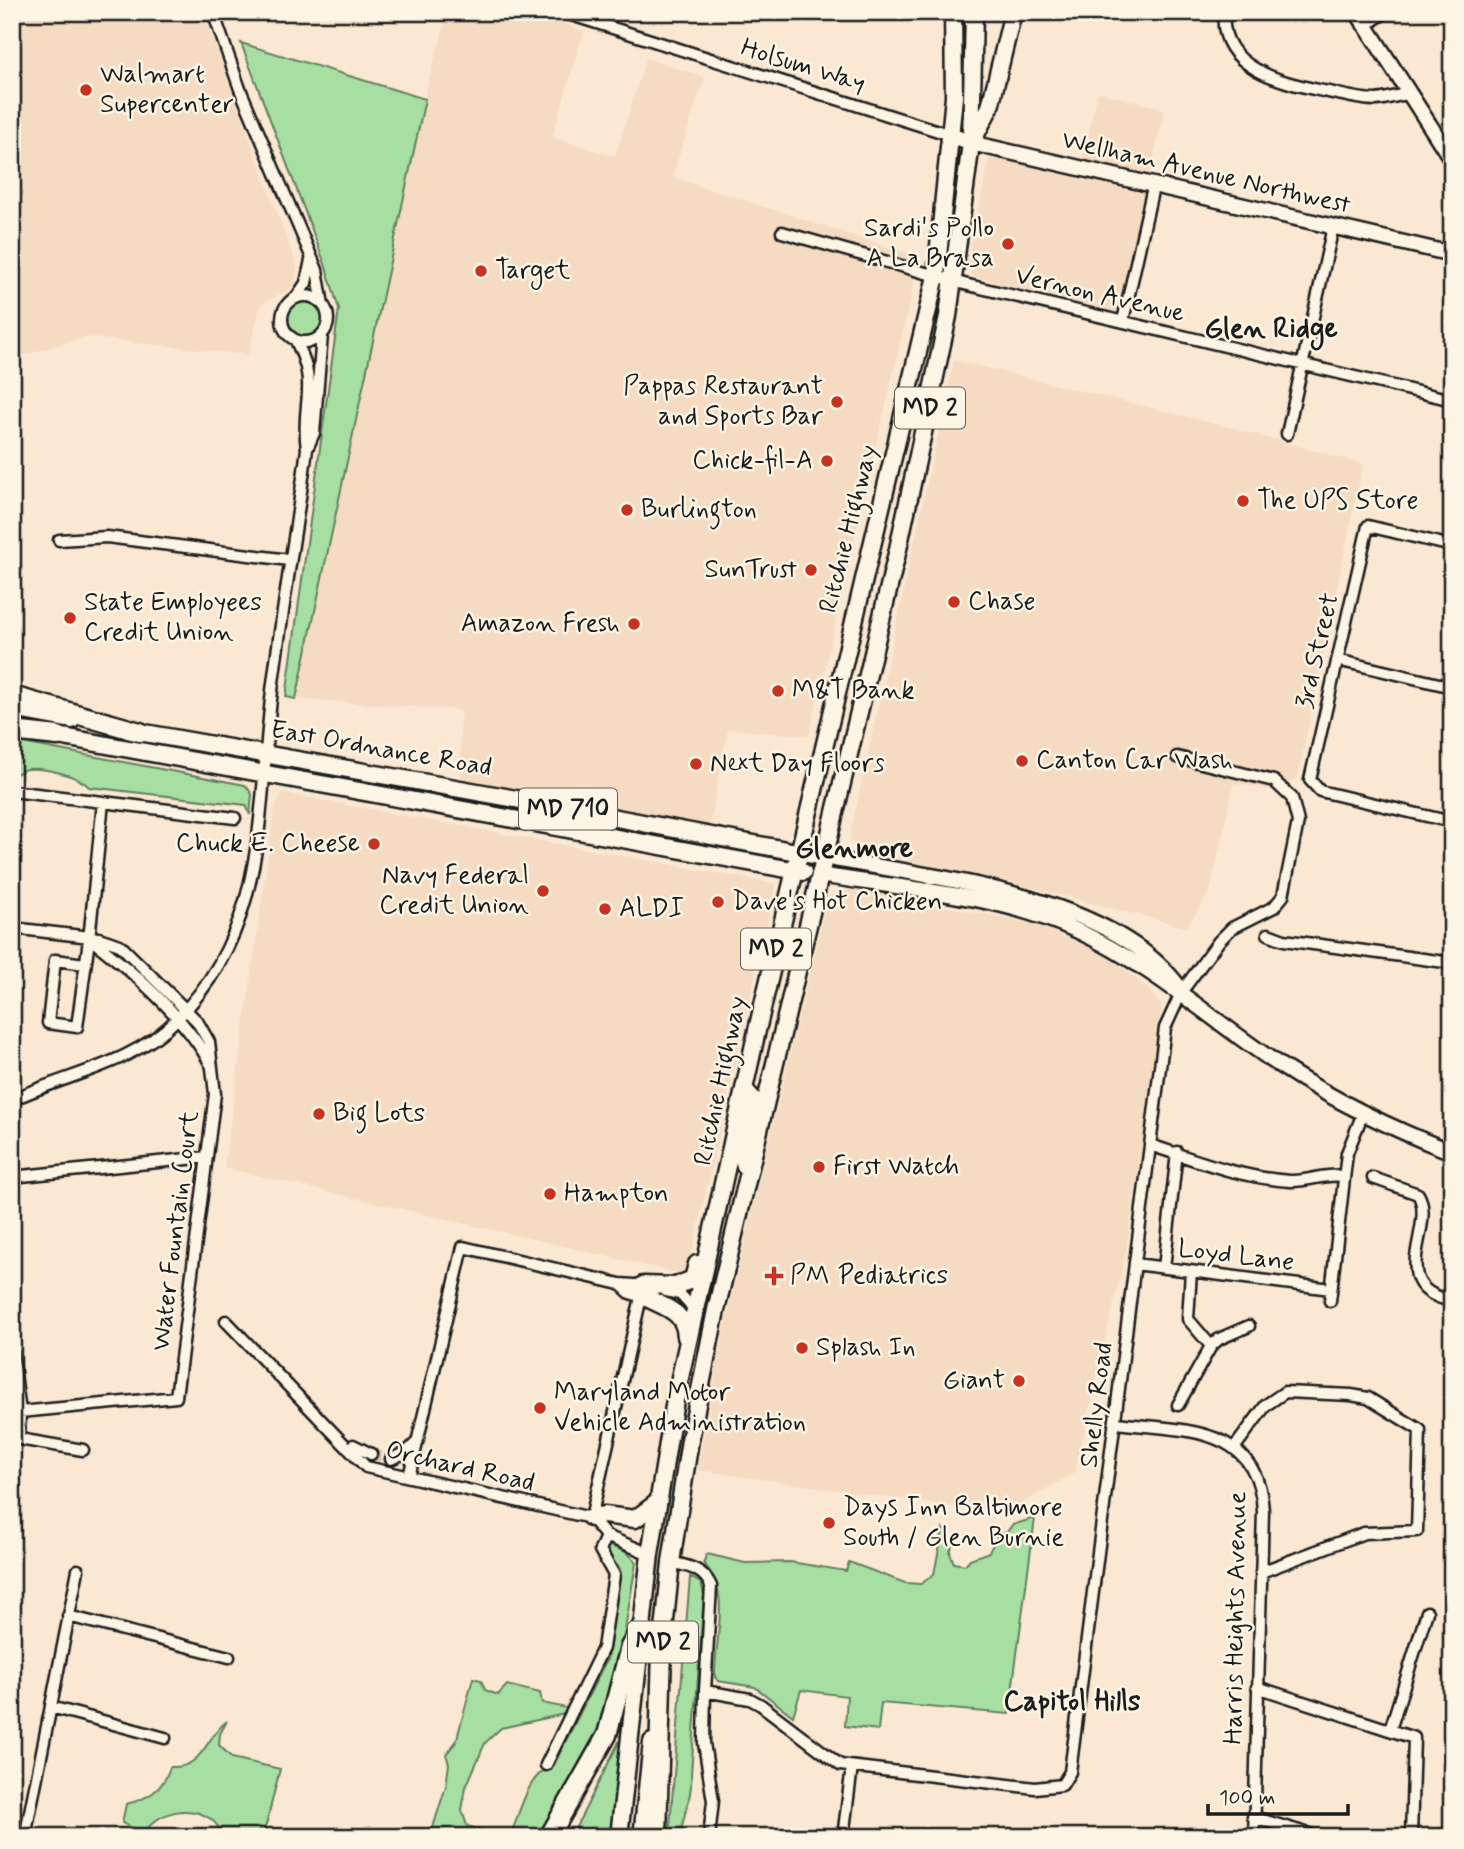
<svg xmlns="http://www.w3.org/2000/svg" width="1464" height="1849" viewBox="0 0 1464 1849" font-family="Mynerve,sans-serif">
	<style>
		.built { fill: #f6dbc3 }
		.green { fill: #a7dfa3; stroke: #627e60; stroke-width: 2 }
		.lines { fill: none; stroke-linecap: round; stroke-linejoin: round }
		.street-tunnel { stroke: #cebfae; stroke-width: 10; stroke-dasharray: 10 5; stroke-linecap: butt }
		.street-casing { stroke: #1c1c1c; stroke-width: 15 }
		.secondary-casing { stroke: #1c1c1c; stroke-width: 19 }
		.primary-casing { stroke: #1c1c1c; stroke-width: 21 }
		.highway-casing { stroke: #1c1c1c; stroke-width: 23 }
		.street { stroke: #fcf5e5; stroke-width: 10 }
		.secondary { stroke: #fcf5e5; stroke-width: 14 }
		.primary { stroke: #fcf5e5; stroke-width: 16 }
		.highway { stroke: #fcf5e5; stroke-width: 18 }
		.poi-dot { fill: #c8321e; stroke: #fcf5e5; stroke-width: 2.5 }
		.labels { text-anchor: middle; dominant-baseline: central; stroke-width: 5; stroke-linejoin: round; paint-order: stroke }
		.shield { fill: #fcf5e5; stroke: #5f5d58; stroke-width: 2 }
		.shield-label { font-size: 24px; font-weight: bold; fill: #1c1c1c }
		.street-label { font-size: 26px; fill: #1c1c1c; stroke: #fcf5e5 }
		.poi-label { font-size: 26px; fill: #1c1c1c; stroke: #fcf5e5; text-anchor: start }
		.neighbourhood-label { font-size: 28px; font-weight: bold; fill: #1c1c1c; stroke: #fcf5e5 }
	</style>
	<rect width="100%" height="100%" fill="#fbe8d3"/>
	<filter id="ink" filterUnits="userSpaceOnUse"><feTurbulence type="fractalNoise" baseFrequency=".0143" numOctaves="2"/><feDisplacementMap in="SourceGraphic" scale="14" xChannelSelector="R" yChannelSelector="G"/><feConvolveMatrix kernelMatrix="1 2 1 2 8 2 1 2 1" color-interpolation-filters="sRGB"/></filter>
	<g filter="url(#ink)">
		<path class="built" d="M12,12H203L297,266L294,286L261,305L248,355L84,337L12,359Z
			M448,12H526L584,31L552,137L615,156L646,58L705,77L672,177L920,257L809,736L728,729L709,830L466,785L461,774L460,710L296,699L425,94Z
			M1098,92L1165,109L1117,313L972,276L966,266L990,158L1079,174Z
			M954,360L1221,425L1363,464L1297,779L1267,790L1234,783L1209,895L1186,927L1008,882L866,852L849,840Z
			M282,793L776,884L687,1275L224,1168L275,806Z
			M854,889L1035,924L1106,955L1145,986L1162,1006L1127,1246L1075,1472L1004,1514L697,1470L727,1316L828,896Z"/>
		<path class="green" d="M241,43L425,99L296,699L286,697L339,309L325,264Z
			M287 319a18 18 0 1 1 36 0a18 18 0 1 1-36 0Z
			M12,741L245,785L252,794L250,815L246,805L89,787C78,775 43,767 26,769C21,770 18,774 12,776Z
			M1035,1518L1009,1714L881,1703L878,1730L845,1726L847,1696L801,1690L793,1716L755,1687L718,1681L715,1677C714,1639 733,1592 703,1563L707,1554L745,1563L790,1562L846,1571L849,1562L905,1583L921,1584L934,1574L943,1529L953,1541L950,1553L954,1563L965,1565L970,1559L989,1552L998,1535L1007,1532L1012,1525Z
			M605,1545C617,1548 630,1551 636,1563L623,1642L603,1720L538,1837H510C520,1813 527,1773 554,1765L607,1659L621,1572L619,1567L604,1555Z
			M690,1577L701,1583L704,1595L691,1774C693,1796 683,1814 680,1837H669Z
			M473,1678L481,1680L485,1690L498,1695L507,1685L540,1693L542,1703L567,1708L569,1713L501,1728L485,1743L466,1787L462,1810L467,1826L508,1837H430L446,1786L449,1764L446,1754L456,1742Z
			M227,1721L220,1734L219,1745L232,1758L280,1769L263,1837C253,1837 240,1839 230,1837C220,1834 218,1824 211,1819C188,1804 159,1811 144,1833L122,1823L126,1804C148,1799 163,1790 170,1767C204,1769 205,1737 227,1721Z
			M621,1738L610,1837H571Z"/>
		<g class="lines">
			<path class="street-tunnel" d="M371,1454L391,1459"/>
			<defs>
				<path id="street" d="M213,12L240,89L317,270L323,305
					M562,12L951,135
					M1224,12C1218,68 1281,82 1323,91C1340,94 1359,100 1376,100C1387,99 1398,95 1408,94
					M782,232L964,284L1452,400
					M282 319a23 23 0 1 1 46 0a23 23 0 1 1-46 0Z
					M296,298L306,283L311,260
					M1123,321L1153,187
					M296,341C320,388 300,403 307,449
					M1287,434L1333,227
					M59,540L107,537L289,560
					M1452,546L1368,526L1310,780L1320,791L1452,822
					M1337,660L1452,687
					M12,791L235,818
					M12,928L99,938L120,945L197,1021L209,1042L215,1094L176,1397L20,1412
					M1268,934L1284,940L1452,963
					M89,938C131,970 186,1018 211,1065
					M85,964L55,960L48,1023L77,1027L88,947L90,930L103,802
					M12,1100C69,1073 131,1066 177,1019C269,927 257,810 272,691C282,610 296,530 307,449L314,433L322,335
					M1150,1145C1196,1160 1241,1178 1290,1181C1309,1182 1324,1173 1343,1176
					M12,1177L207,1157
					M1373,1178L1418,1194C1438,1227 1382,1287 1452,1301
					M1135,1264L1331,1289
					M1164,1268L1177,1152
					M1191,1271L1188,1319L1211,1346
					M620,1284L630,1293L646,1298
					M666,1291L680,1294L689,1304
					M1330,1301L1347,1153L1363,1113
					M226,1321L366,1467L591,1518L606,1536L650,1554
					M12,1351L20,1412L19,1439L83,1450
					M1178,1405L1211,1346L1219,1339L1249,1326
					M1116,1423C1182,1431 1259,1424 1263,1511L1254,1837
					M353,1445L371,1454
					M1235,1447L1266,1405L1285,1392L1351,1395L1368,1398L1420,1430L1417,1531L1364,1533L1261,1572
					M391,1459L407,1452L415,1444
					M409,1477L463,1247L620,1284L648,1286
					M591,1518L641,1297
					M671,1562C688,1566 704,1569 711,1586L705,1691L750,1699L761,1705L840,1765L1035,1788L1062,1785L1070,1772L1165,1028L1182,991L1219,941L1232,928L1274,907L1283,896L1298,822L1292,798L1274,781L1177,757
					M68,1616L229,1657
					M1257,1687L1414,1738L1411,1837
					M705,1691L704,1743L713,1801L709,1837
					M51,1707L165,1738
					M1390,1730L1427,1612
					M546,1765L603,1648L614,1575L600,1550L606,1536
					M1253,1817L1319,1837
					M25,1837L78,1570
					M843,1837L852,1767"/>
				<path id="secondary" d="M1357,12L1452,160
					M1364,24L1382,12
					M951,135L971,143L1452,254
					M823,857C931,878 1110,893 1179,987
					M819,875C904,889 999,894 1078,931C1153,966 1213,1021 1281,1066C1335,1101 1392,1129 1452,1152"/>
				<path id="primary" d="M974,138L990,107L1013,12
					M12,709L72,720
					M128,730L500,796L823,857
					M47,734L803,872
					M744,1089L754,1100V1106L743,1157L745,1166
					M643,1285L676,1286L693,1279L697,1264
					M647,1298C667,1308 685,1312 686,1337
					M591,1518L604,1515L635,1519L658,1502
					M661,1660L671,1562L690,1440L716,1310L898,549L948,316L971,143L974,12
					M619,1837L650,1554L675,1400L758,1026L936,276L954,97L953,12
					M642,1837L652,1742"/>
				<path id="highway" d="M12,696L140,732
					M12,731L58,736
					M549,1837L607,1735L630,1647L642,1626
					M657,1837L662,1647"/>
			</defs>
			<use href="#street" class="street-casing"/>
			<use href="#secondary" class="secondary-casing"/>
			<use href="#primary" class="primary-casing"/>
			<use href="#highway" class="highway-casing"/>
			<use href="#street" class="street"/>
			<use href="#secondary" class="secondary"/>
			<use href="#primary" class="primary"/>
			<use href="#highway" class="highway"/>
		</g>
	</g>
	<g class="poi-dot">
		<circle cx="86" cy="90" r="7"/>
		<circle cx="1008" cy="244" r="7"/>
		<circle cx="481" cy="271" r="7"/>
		<circle cx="837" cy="402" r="7"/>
		<circle cx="827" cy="461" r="7"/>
		<circle cx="1243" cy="501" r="7"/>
		<circle cx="627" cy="510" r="7"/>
		<circle cx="811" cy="570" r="7"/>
		<circle cx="954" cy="602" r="7"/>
		<circle cx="70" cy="618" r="7"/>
		<circle cx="634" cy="624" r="7"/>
		<circle cx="778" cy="691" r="7"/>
		<circle cx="1022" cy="761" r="7"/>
		<circle cx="696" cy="764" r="7"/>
		<circle cx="374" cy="844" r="7"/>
		<circle cx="543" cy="891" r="7"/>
		<circle cx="718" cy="902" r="7"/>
		<circle cx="605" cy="909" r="7"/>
		<circle cx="319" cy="1114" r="7"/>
		<circle cx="819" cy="1167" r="7"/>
		<circle cx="550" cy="1194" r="7"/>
		<path d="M770.5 1265.5h7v7h7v7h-7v7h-7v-7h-7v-7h7z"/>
		<circle cx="802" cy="1348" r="7"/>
		<circle cx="1019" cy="1381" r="7"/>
		<circle cx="540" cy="1408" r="7"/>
		<circle cx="829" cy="1523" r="7"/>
	</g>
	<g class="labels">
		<g class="shield">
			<rect x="895" y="387.5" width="70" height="41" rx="5"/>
			<rect x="519" y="788.5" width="98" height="41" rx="5"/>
			<rect x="741" y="928.5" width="70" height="41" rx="5"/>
			<rect x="628" y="1621.5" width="70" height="41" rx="5"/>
		</g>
		<g class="shield-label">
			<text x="930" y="408">MD 2</text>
			<text x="568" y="809">MD 710</text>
			<text x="776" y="949">MD 2</text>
			<text x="663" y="1642">MD 2</text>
		</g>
		<g class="street-label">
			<text transform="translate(803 66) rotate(17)">Holsum Way</text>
			<text transform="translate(1206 173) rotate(13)">Wellham Avenue Northwest</text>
			<text transform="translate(1100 295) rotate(13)">Vernon Avenue</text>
			<text transform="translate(849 529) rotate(-76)">Ritchie Highway</text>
			<text transform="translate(1318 651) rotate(-77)">3rd Street</text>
			<text transform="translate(381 749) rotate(10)">East Ordnance Road</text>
			<text transform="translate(721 1081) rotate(-78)">Ritchie Highway</text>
			<text transform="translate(176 1231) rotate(-83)">Water Fountain Court</text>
			<text transform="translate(1236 1256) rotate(7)">Loyd Lane</text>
			<text transform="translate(1097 1405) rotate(-83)">Shelly Road</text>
			<text transform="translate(460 1467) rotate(13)">Orchard Road</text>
			<text transform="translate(1236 1618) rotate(-89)">Harris Heights Avenue</text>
		</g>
		<g class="poi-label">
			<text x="100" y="75">Walmart<tspan x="100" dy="30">Supercenter</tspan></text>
			<text x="994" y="229" text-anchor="end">Sardi's Pollo<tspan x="994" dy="30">A La Brasa</tspan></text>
			<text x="495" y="271">Target</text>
			<text x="823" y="387" text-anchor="end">Pappas Restaurant<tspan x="823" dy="30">and Sports Bar</tspan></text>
			<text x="813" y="461" text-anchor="end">Chick-fil-A</text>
			<text x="1257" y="501">The UPS Store</text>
			<text x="641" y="510">Burlington</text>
			<text x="797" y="570" text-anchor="end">SunTrust</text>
			<text x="968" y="602">Chase</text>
			<text x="84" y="603">State Employees<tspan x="84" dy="30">Credit Union</tspan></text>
			<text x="620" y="624" text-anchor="end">Amazon Fresh</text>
			<text x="792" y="691">M&amp;T Bank</text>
			<text x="1036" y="761">Canton Car Wash</text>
			<text x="710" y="764">Next Day Floors</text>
			<text x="360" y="844" text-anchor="end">Chuck E. Cheese</text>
			<text x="529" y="876" text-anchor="end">Navy Federal<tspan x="529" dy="30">Credit Union</tspan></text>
			<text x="732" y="902">Dave's Hot Chicken</text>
			<text x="619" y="909">ALDI</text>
			<text x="333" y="1114">Big Lots</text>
			<text x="833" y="1167">First Watch</text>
			<text x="564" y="1194">Hampton</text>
			<text x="790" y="1276">PM Pediatrics</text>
			<text x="816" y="1348">Splash In</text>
			<text x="1005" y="1381" text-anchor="end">Giant</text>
			<text x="554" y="1393">Maryland Motor<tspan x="554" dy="30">Vehicle Administration</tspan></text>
			<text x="843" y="1508">Days Inn Baltimore<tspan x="843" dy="30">South / Glen Burnie</tspan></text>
		</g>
		<g class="neighbourhood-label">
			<text x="1271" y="329">Glen Ridge</text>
			<text x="854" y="849">Glenmore</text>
			<text x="1072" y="1702">Capitol Hills</text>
		</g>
	</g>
	<rect width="1464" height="1849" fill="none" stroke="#fcf5e5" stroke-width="42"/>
	<rect x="21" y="21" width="1422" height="1807" fill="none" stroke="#1c1c1c" stroke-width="2.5" filter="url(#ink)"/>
	<path d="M1208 1804v10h140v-10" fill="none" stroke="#1c1c1c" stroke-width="3.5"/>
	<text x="1219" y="1804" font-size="21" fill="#1c1c1c" stroke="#fcf5e5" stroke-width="5" paint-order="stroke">100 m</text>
</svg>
